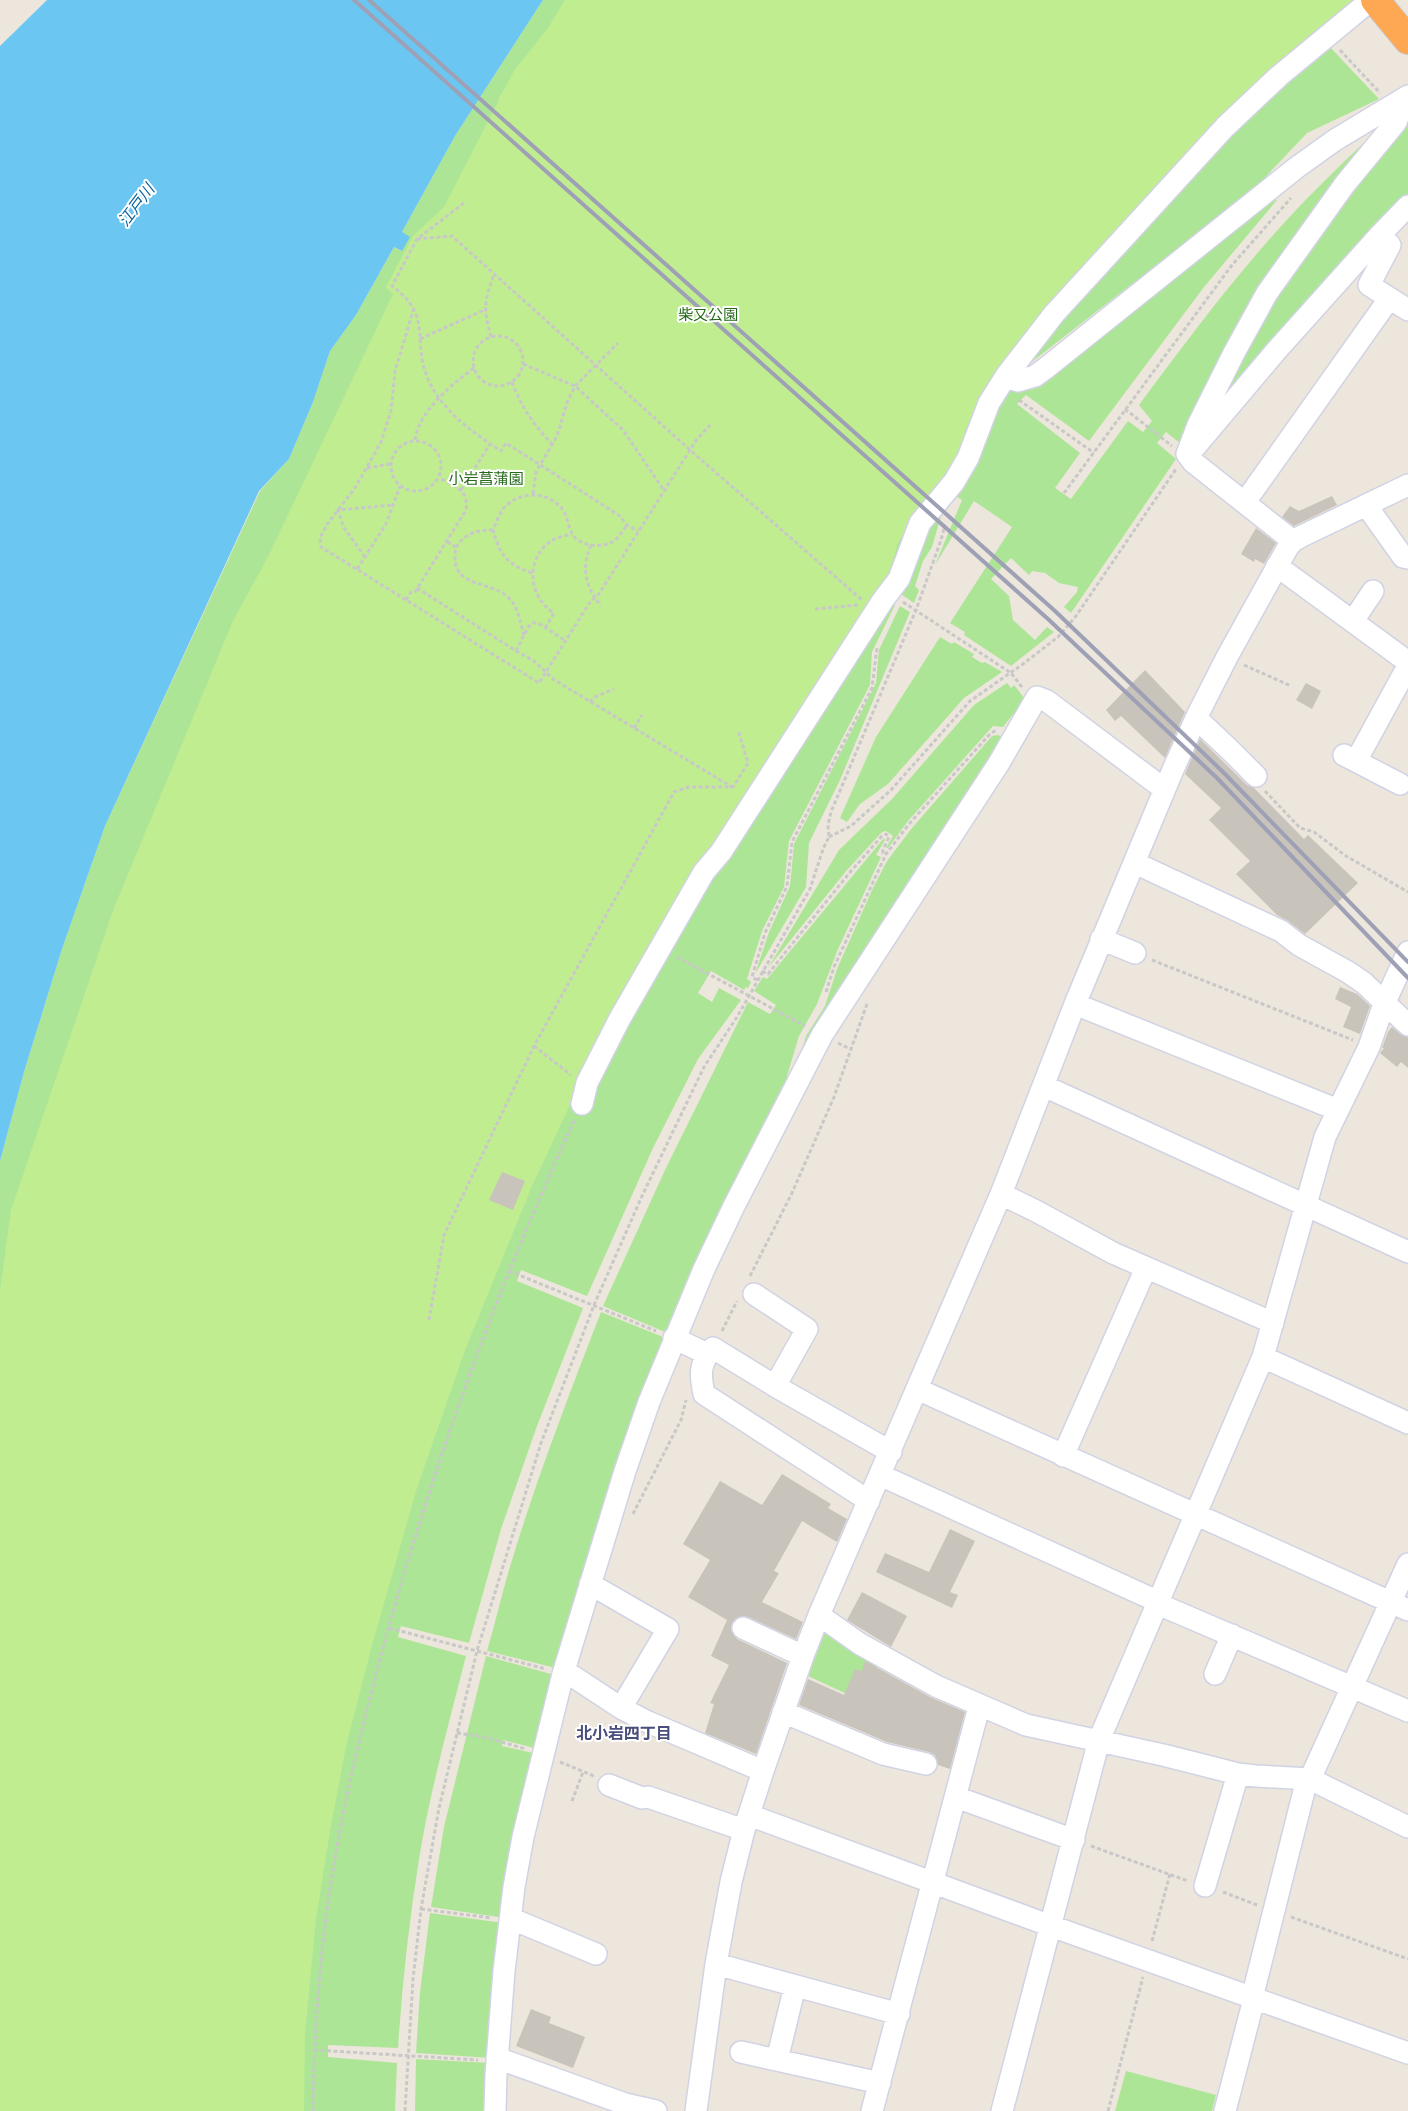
<svg xmlns="http://www.w3.org/2000/svg" width="1408" height="2111" viewBox="0 0 1408 2111" font-family="Mulish,'Noto Sans JP',sans-serif">
	<style>
		.green { fill: #ade596 }
		.pitch { fill: #c1ed91 }
		.water { fill: #6bc7f2 }
		.building { fill: #c8c3bb }
		.lines { fill: none; stroke-linecap: round; stroke-linejoin: round }
		.minor-casing { stroke: #d1d3e4; stroke-width: 24 }
		.highway-casing { stroke: #c8c8c8; stroke-width: 30 }
		.path { stroke: #c8c8c8; stroke-width: 3; stroke-dasharray: 4 2.5; stroke-linecap: butt }
		.minor { stroke: #fff; stroke-width: 21 }
		.highway { stroke: #ffa854; stroke-width: 28 }
		.rail { stroke: #9ea0b5; stroke-width: 4 }
		.labels { text-anchor: middle; dominant-baseline: central; stroke-width: 4; stroke-linejoin: round; paint-order: stroke }
		.park-label { font-size: 15px; fill: #246a18; stroke: #fff }
		.water-label { font-size: 16px; font-style: italic; fill: #09639f; stroke: #fff }
		.neighbourhood-label { font-size: 16px; font-weight: bold; fill: #494f7c; stroke: #fff }
	</style>
	<rect width="100%" height="100%" fill="#ede6dc"/>
	<path class="green" d="M543,0H1388L1331,48L1379,99L1307,133L1254,189L1029,364L1031,389L1272,201L1277,200L1204,287L1089,441L1026,395L1017,404L1080,453L1055,488L1071,499L1128,421L1143,432L1152,421L1139,405C1185,343 1231,281 1284,223C1317,187 1353,153 1389,119L1190,434L1180,443L1166,432L1157,443L1176,459L1071,613L1064,607L1077,592L1078,587L1059,583L1045,573L1032,571L1029,575L1011,558L991,579L1009,596L1013,620L1035,640L1047,627L1054,632L1011,666L964,635L965,632L950,623L1012,527L974,501L935,565L962,500L956,496L941,516L932,547L923,561L915,586L919,590L914,603L901,594L894,605H895L872,652L870,685L789,841L784,887L762,931L747,979L751,982L748,988L746,987L744,990L711,971L698,993L712,1002L719,988L741,1000L698,1059L653,1148L587,1296L521,1270L517,1281L583,1308L537,1426L501,1529L469,1643L401,1626L398,1637L466,1656C449,1723 430,1791 419,1859C409,1922 402,1985 398,2048L328,2045V2057L397,2063L395,2111H0V1161L24,1072L62,949L105,826L260,491L289,459L313,402L330,351L356,315L394,247L401,251L402,232L455,136Z
		M1408,110V199L1209,426L1274,295Z
		M900,606L910,612L840,780L809,843L806,887L755,974L769,932L790,886L794,844L876,683L879,650Z
		M940,637L952,644L954,642L974,654L972,657L982,663L985,662L1002,672L964,698L888,784L860,804L847,822L840,818L876,737Z
		M1007,683L1011,688L1014,685L1025,699L1003,727L993,726L908,821L888,848H886L893,836L886,831L882,832L847,870L768,968L839,850L892,799L974,705Z
		M998,735L1004,738L794,1077L806,1036L825,1006L837,969L873,888L887,861L912,828L992,736Z
		M884,838L885,840L876,855L881,857L838,949L817,1004L799,1036L787,1076V1090L670,1334L603,1306L665,1170L748,1002L770,1014L776,1005L754,991L763,977L767,979Z
		M601,1312L668,1339L560,1669L487,1651C495,1624 501,1597 509,1570C535,1483 568,1397 601,1312Z
		M826,1630L879,1661L862,1701L808,1676Z
		M486,1656L558,1676L538,1749L503,1740L502,1746L537,1754L505,1918L431,1907L444,1827Z
		M430,1913L504,1923L491,2058L416,2053L420,1992Z
		M416,2059L491,2063L489,2111H415Z
		M1126,2071L1216,2095L1212,2111H1115Z"/>
	<path class="pitch" d="M565,0H1355L1324,27L1298,46L1262,77L1178,162L1079,270L1014,347L983,390L974,409L955,461L907,528L897,545L890,572L576,1092L532,1186L465,1350L416,1491L371,1649L346,1746L330,1831L316,1919L305,2033L304,2111H0V1291L11,1210L114,908L233,621L269,555L393,294L386,287L413,236L444,207L499,100L498,99L505,88L514,71L548,28Z"/>
	<path class="water" d="M47,0H543L455,136L402,232L410,237L402,251L394,247L356,315L330,351L313,402L289,459L259,491L105,826L62,949L24,1072L0,1161V46Z"/>
	<path class="building" d="M1332,496L1337,505L1294,526L1282,517L1290,506L1299,511Z
		M1256,528L1276,543L1264,564L1255,559L1254,562L1241,554Z
		M1145,670L1185,712L1165,758L1121,716L1115,721L1106,710Z
		M1306,683L1321,691L1312,709L1296,700Z
		M1200,739L1247,785L1254,788L1304,839L1308,835L1358,883L1305,934L1288,921L1277,915L1236,874L1250,861L1209,820L1221,808L1185,774Z
		M1340,987L1357,994L1370,1006L1360,1034L1343,1027L1351,1007L1335,999Z
		M1392,1027L1400,1034L1408,1037V1068L1401,1062L1397,1067L1380,1053L1384,1048H1382L1388,1032Z
		M502,1172L525,1181L513,1210L489,1200Z
		M782,1474L831,1504L828,1508L847,1519L837,1542L802,1521L774,1571L779,1573L762,1602L803,1622L796,1639L748,1617L736,1618L732,1623L731,1630L737,1639L787,1663L756,1754L705,1733L714,1704L710,1703L729,1665L711,1656L727,1620L688,1597L710,1560L683,1544L720,1481L762,1505Z
		M950,1529L975,1541L950,1592L958,1595L952,1608L876,1572L885,1553L929,1572Z
		M862,1592L907,1616L891,1647L847,1620Z
		M865,1661L930,1697L965,1712L950,1769L938,1765L935,1755L929,1752L887,1742L799,1705L808,1679L844,1695L855,1669L862,1671Z
		M531,2009L551,2017L549,2023L585,2037L573,2068L516,2046Z"/>
	<g class="lines">
		<defs>
			<path id="minor" d="M1379,236L1390,245L1369,285L1408,310
				M1006,376L1018,381L1035,376L1046,368L1296,168L1335,140L1408,96
				M1195,447L1276,351L1379,236L1408,206
				M1187,454L1198,425L1234,353L1267,293L1345,184L1396,122L1405,98
				M1187,454L1193,462L1293,541
				M1245,502L1389,299
				M1366,505L1403,557L1408,558
				M1277,566L1408,662
				M1353,621L1373,591
				M1196,718L1229,749L1256,776
				M1344,755L1400,784
				M1356,761L1408,666
				M1135,863L1281,931L1299,945L1348,972L1364,983L1408,1025
				M1101,939L1135,953
				M1075,1004L1338,1110
				M1044,1086L1408,1252
				M582,1104L587,1083L619,1020L704,872L721,852L883,600L899,579L920,523L954,482L968,458L989,403L1006,376L1054,314L1225,127L1279,76L1371,0
				M1001,1194L1036,1211L1113,1253L1273,1323
				M754,1294L807,1329L775,1386L891,1452
				M674,1338L707,1354
				M1263,1357L1408,1423
				M775,1386L713,1348C699,1363 700,1375 704,1394L869,1501
				M917,1389L1408,1610
				M1063,1456L1146,1268
				M880,1475L1159,1602
				M1158,1604L1408,1711
				M819,1615L860,1644L936,1686L1026,1725L1163,1755L1238,1774L1256,1776L1310,1779L1408,1827
				M743,1628L803,1656
				M563,1674L574,1677L621,1708L668,1629L590,1584
				M1215,1674L1232,1635
				M621,1708L648,1722L763,1771
				M783,1712L883,1754L926,1764
				M1310,1779L1408,1564
				M609,1785L642,1798L648,1797L744,1830
				M956,1797L1074,1840
				M749,1815L1051,1926L1408,2053
				M1205,1886L1238,1774
				M510,1921H517L596,1954
				M716,1964L899,2014
				M1252,1998L1307,1779
				M741,2052L880,2083
				M497,2058L625,2104L656,2111
				M777,2060L795,1986
				M495,2111L496,2075L504,1971L514,1887L523,1837L563,1674L625,1471L649,1402L704,1269L734,1206L822,1035L999,763L1037,697L1047,701L1164,789
				M696,2111L716,1964L731,1882L744,1830L763,1771L803,1656L819,1615L1001,1194L1075,1004L1172,772L1197,716L1227,657L1288,547L1293,541L1302,536L1408,485
				M872,2111L979,1707
				M1002,2111L1099,1740L1263,1357L1325,1137L1369,1047L1384,1004L1408,952
				M1225,2111L1254,1999"/>
			<path id="highway" d="M1375,0L1408,40"/>
		</defs>
		<use href="#minor" class="minor-casing"/>
		<use href="#highway" class="highway-casing"/>
		<path class="path" d="M1340,50L1380,93
			M464,203L417,239L392,286C434,317 411,340 428,379C442,411 472,432 501,451L506,443L620,516L627,525L638,531
			M417,239L452,236L690,450L862,600
			M414,308L395,371L391,411L381,442L355,488L328,523L320,538L321,547L539,683L590,602L599,594L697,439L710,425
			M473 361a25 25 0 1 1 50 0a25 25 0 1 1-50 0Z
			M491,337C483,307 484,303 494,274
			M420,339L484,310
			M523,364L575,386L623,430L665,492
			M512,382C521,406 534,426 553,445
			M1019,400L1094,453
			M1125,409L1172,446
			M415,440C418,412 452,384 474,368
			M391 466a25 25 0 1 1 50 0a25 25 0 1 1-50 0Z
			M367,468L390,464
			M461,490L490,444
			M1064,493L1232,265L1291,198
			M533,494L536,472L557,436L567,403L575,386L618,343
			M493,530C479,530 468,532 459,543C455,548 455,552 455,558C455,587 491,582 507,596C518,606 520,621 524,635
			M447,542L456,547
			M591,545C581,569 585,586 601,606
			M365,557L344,528L338,510L392,505
			M357,569L386,524L400,486
			M532,573C507,564 500,556 493,530C497,521 500,510 508,504C525,490 551,493 563,510C568,517 568,528 573,535C581,547 604,549 615,540C620,536 623,530 627,525
			M417,588L516,651L534,661L553,679L571,690L732,787
			M406,600L411,592H415L466,510C469,490 454,485 439,478
			M903,602L1011,673L1022,687
			M815,609L858,605
			M545,628L554,613C526,596 525,552 557,538C562,536 567,535 572,535
			M516,651L528,627L533,623H538L566,641
			M1244,665L1291,686
			M590,702L595,697L614,689
			M634,728L642,715
			M1265,791L1300,828L1314,832L1346,856L1408,892
			M829,837L851,826L891,790L970,701L1023,664L1058,637L1076,616L1176,469
			M677,957L805,1026
			M1152,960L1353,1040
			M762,971L768,974L851,871L882,836L886,834L889,837L883,850V853L886,854
			M757,980L752,977L765,933L787,886L792,842L872,688L877,648
			M826,992L834,967L886,854L909,824L990,734L996,730
			M838,1043L850,1049
			M534,1046L571,1075
			M509,1271L656,1331
			M750,1276L792,1193L834,1097L867,1004
			M429,1320L444,1235L534,1046L674,792L689,787H733L748,763L738,730
			M722,1331L737,1301
			M633,1514L681,1420L686,1400
			M389,1628L546,1669
			M457,1733L484,1737L526,1749
			M560,1762L594,1776
			M572,1801L583,1772
			M1091,1846L1188,1881
			M1223,1892L1257,1905
			M421,1909L492,1918
			M1291,1917L1408,1959
			M1152,1941L1170,1874
			M314,2050L478,2060
			M313,2111C314,2037 319,1963 330,1889C345,1789 371,1689 399,1591C446,1430 504,1273 574,1121
			M405,2111L413,1979L421,1909L439,1808L477,1651L541,1443L594,1305L642,1196L704,1067L737,1017L810,889L823,849L829,837L828,825L831,812L916,610L941,540L945,525
			M1108,2111L1143,1977"/>
		<use href="#minor" class="minor"/>
		<use href="#highway" class="highway"/>
		<path class="rail" d="M354,0L1048,619L1217,778L1408,978
			M369,0L1055,611L1223,772L1408,962"/>
	</g>
	<g class="labels">
		<g class="park-label">
			<text x="708" y="314">柴又公園</text>
			<text x="486" y="478">小岩菖蒲園</text>
		</g>
		<g class="water-label">
			<text transform="translate(136 205) rotate(-53)">江戸川</text>
		</g>
		<g class="neighbourhood-label">
			<text x="624" y="1733">北小岩四丁目</text>
		</g>
	</g>
</svg>
